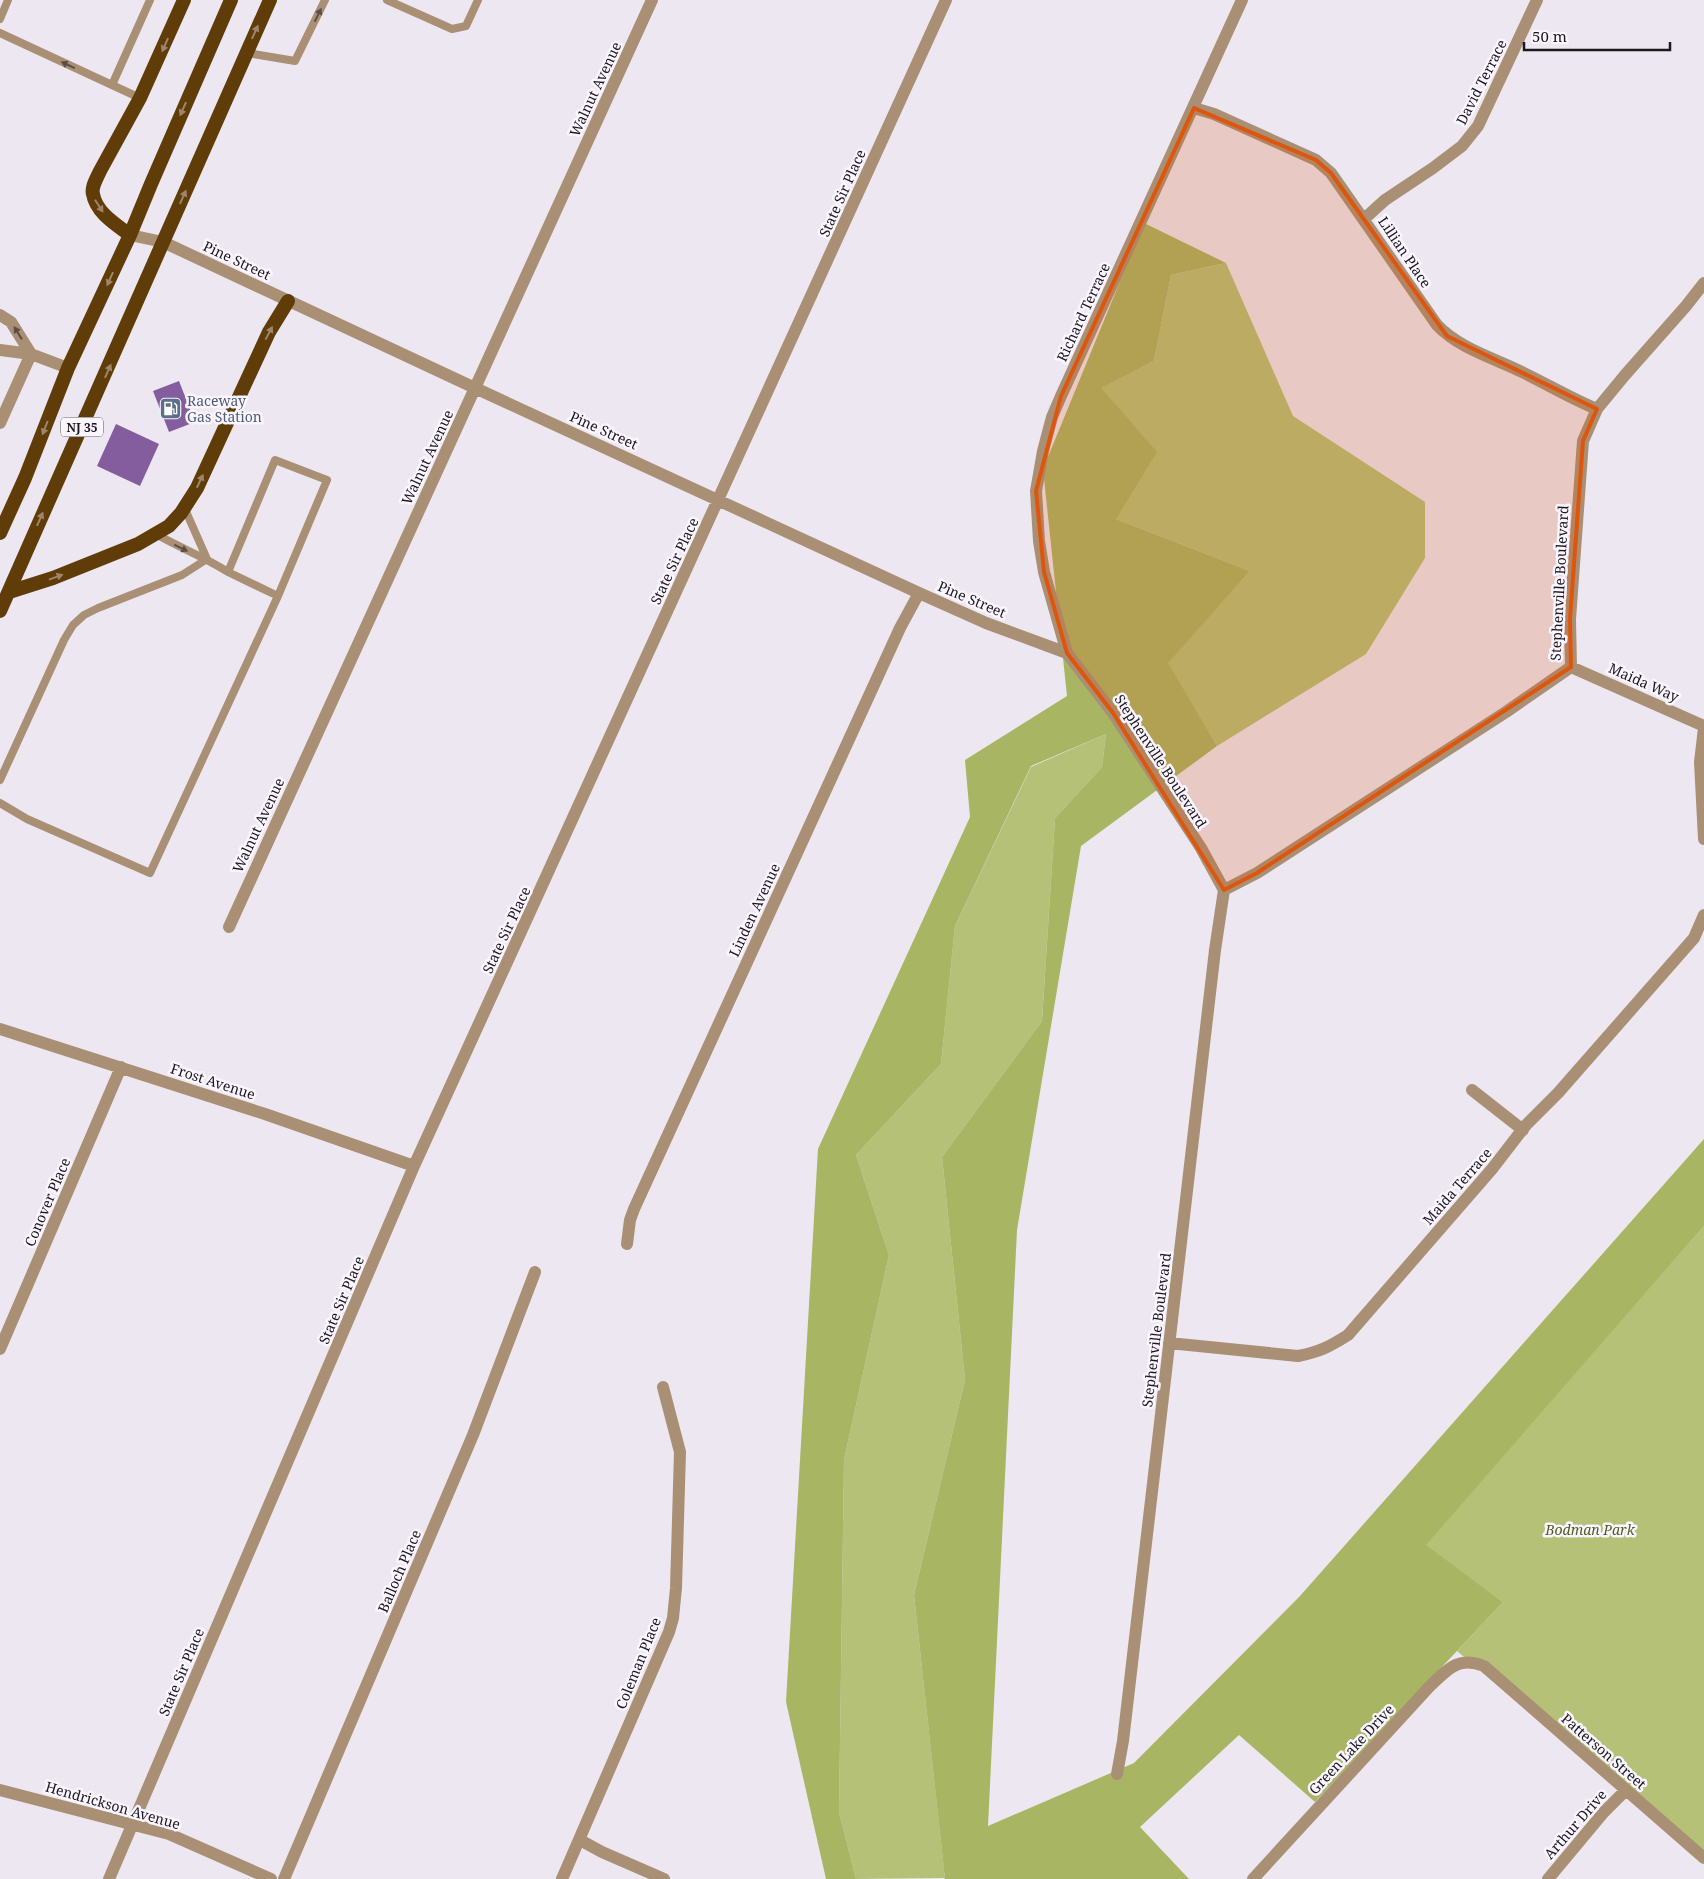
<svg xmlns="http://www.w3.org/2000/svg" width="1704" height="1879" viewBox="0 0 1704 1879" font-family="'Noto Serif',serif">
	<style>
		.green { fill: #b4c177 }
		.forest { fill: #a8b563 }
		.building { fill: #845d9f }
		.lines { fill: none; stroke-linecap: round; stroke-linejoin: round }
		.service { stroke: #a99075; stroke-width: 8 }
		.minor { stroke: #a99075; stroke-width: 12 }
		.trunk { stroke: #603c08; stroke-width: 14 }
		.oneway { fill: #5b4f45 }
		.oneway2 { fill: #9e866b }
		.marked { fill: #de560d; fill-opacity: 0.2; stroke: #de560d; stroke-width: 4; stroke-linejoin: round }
		.labels { text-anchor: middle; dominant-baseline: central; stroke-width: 5; stroke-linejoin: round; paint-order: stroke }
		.shield { fill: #faf5ff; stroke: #5e5b61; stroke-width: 1 }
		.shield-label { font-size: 12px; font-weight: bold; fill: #1b191d }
		.street-label { font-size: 14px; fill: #1b191d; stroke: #faf5ff }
		.service-label { font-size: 14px; fill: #4e5e75; stroke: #faf5ff; text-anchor: start }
		.park-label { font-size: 14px; font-style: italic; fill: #545d21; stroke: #faf5ff }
	</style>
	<rect width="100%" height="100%" fill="#ede7f1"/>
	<path class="green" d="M1226,263L1293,416L1425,502V558L1366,654L1217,746L1167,663L1250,571L1116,519L1100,388L1154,361L1171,275Z
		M1106,734L1102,767L1055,818L1042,1021L942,1157L965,1380L914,1595L945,1878L856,1879L839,1812L844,1460L889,1255L856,1155L941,1064L955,926L1031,767Z
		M1704,1226V1861L1457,1651L1503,1602L1425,1545Z"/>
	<path class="forest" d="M1144,223L1226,263L1171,275L1154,361L1101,388L1157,452L1116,519L1250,571L1168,663L1217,746L1081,846L1017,1230L988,1826L1134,1763L1300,1596L1704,1139V1226L1426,1545L1503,1602L1315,1802L1239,1735L1140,1827L1189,1879H945L914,1595L965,1380L942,1157L1042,1021L1055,818L1102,767L1106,734L1031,766L955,926L941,1064L856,1155L889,1255L844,1460L839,1812L856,1879H826L786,1702L818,1149L970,817L965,760L1067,696L1043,469Z"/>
	<path class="building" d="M179,381L195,422L169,432L153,391Z
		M116,424L159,444L140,486L97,466Z"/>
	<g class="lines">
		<path class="service" d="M387,0L452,29L466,26L478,0
			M0,19L8,0
			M0,33L140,98
			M247,53L295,61L325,0
			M112,85L150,0
			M184,507L207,559
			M228,572L278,596
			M0,780L64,640L73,625L84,615L98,608L182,575L207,559
			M0,803L27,819L150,873L278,596L327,480L275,460L228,572C205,557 180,548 156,534"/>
		<path class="minor" d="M1194,108L1214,114L1316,160L1331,173L1437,325C1460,349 1494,358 1524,373C1549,385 1572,399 1597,409
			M1364,219L1385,200L1433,168L1462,146L1478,126L1537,0
			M130,235L163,242L475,388L919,593L986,623L1067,653
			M0,315L11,322L31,354
			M0,350L31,354L68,368
			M0,423L31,354
			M1571,667L1704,726
			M1704,728L1700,762L1704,839
			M1224,890L1257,873L1506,712L1571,667L1570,619L1583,441L1597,409L1625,375L1686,306L1704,283
			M229,927L652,0
			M0,1029L265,1114L414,1166
			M1472,1090L1523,1130
			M627,1244L630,1220L634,1209L900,628L919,593
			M1169,1343L1298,1356C1319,1352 1329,1347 1348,1335L1492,1169L1526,1125L1558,1093L1694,938L1704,915
			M0,1349L121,1067
			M1117,1774L1123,1741L1215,950L1224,890L1201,848L1113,713L1067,653L1044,572L1039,541L1036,491L1043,451L1052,417L1061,396L1242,0
			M0,1790L169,1834L271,1879
			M580,1840L602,1852L664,1879
			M109,1879L414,1166L946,0
			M284,1879L473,1435L535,1272
			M562,1879L669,1632L673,1618L676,1588L680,1452L663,1387
			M1253,1879L1430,1686C1448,1669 1458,1656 1484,1666L1704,1858
			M1548,1879L1604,1812L1626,1790"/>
		<path class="trunk" d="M130,235C117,225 96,213 93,194C91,187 97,178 100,171L140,98L184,0
			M0,533L25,478L68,368L130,235L151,184L231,0
			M9,592L53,578L138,544L169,526L181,513L197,488L269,332L288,301
			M0,611L270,0"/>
	</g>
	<defs><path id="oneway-solid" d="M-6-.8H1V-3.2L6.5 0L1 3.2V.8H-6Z" transform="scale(1.25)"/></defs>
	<g class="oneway">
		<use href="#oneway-solid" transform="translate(318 15) rotate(-64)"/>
		<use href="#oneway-solid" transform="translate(68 65) rotate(-155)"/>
		<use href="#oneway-solid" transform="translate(18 333) rotate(-122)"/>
		<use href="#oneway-solid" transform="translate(181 548) rotate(26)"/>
	</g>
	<g class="oneway2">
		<use href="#oneway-solid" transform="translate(255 32) rotate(-66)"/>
		<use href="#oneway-solid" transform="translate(165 45) rotate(114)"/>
		<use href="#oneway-solid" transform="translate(183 109) rotate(114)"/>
		<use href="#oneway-solid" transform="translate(183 197) rotate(-66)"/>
		<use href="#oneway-solid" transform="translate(99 206) rotate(57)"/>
		<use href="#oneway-solid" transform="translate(110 279) rotate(114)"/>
		<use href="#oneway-solid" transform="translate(269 333) rotate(-62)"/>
		<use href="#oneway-solid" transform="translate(108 371) rotate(-66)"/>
		<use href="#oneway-solid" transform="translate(45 428) rotate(111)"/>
		<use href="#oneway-solid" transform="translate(200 481) rotate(-65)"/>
		<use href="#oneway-solid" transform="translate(40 519) rotate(-66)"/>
		<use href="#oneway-solid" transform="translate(56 577) rotate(-20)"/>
	</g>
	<path class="marked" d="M1194,108L1316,160L1331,173L1447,336L1597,409L1583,441L1570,619L1571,667L1257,873L1224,890L1113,713L1067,653L1044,572L1036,491L1061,396Z"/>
	<defs>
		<symbol id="fuel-square" viewBox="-11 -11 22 22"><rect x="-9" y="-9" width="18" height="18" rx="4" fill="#5c6f8a" stroke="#faf5ff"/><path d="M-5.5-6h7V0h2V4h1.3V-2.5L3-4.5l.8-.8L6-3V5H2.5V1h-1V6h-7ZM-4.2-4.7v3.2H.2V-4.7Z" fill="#fff"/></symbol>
	</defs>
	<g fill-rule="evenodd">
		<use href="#fuel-square" x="158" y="396" width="25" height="25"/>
	</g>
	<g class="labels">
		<rect class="shield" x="61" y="417.5" width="42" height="19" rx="4"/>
		<g class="shield-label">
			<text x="82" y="427">NJ 35</text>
		</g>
		<g class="street-label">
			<text transform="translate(1481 82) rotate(-63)">David Terrace</text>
			<text transform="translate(595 89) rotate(-65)">Walnut Avenue</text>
			<text transform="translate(842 193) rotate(-66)">State Sir Place</text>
			<text transform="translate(1405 252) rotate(56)">Lillian Place</text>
			<text transform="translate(237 260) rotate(25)">Pine Street</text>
			<text transform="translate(1083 312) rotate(-65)">Richard Terrace</text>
			<text transform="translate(604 430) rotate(24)">Pine Street</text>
			<text transform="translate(427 457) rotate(-65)">Walnut Avenue</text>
			<text transform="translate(674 561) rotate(-65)">State Sir Place</text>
			<text transform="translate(1559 583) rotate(-87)">Stephenville Boulevard</text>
			<text transform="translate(972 599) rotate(23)">Pine Street</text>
			<text transform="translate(1644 682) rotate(24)">Maida Way</text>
			<text transform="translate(1161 761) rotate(57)">Stephenville Boulevard</text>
			<text transform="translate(258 825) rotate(-65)">Walnut Avenue</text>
			<text transform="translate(754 910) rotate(-65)">Linden Avenue</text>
			<text transform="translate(506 930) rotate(-65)">State Sir Place</text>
			<text transform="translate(213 1081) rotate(18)">Frost Avenue</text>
			<text transform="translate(1457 1186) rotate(-49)">Maida Terrace</text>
			<text transform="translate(47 1202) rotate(-67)">Conover Place</text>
			<text transform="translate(341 1300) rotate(-67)">State Sir Place</text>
			<text transform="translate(1156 1330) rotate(-83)">Stephenville Boulevard</text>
			<text transform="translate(399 1571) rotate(-67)">Balloch Place</text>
			<text transform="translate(638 1663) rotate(-68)">Coleman Place</text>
			<text transform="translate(181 1672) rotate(-67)">State Sir Place</text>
			<text transform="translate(1351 1749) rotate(-47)">Green Lake Drive</text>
			<text transform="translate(1604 1751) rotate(41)">Patterson Street</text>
			<text transform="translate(113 1805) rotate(16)">Hendrickson Avenue</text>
			<text transform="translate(1575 1824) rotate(-49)">Arthur Drive</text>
		</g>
		<g class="service-label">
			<text x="187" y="400">Raceway<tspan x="187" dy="16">Gas Station</tspan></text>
		</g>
		<g class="park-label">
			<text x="1590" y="1529">Bodman Park</text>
		</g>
	</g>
	<path d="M1524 42v8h146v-8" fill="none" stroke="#1b191d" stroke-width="2.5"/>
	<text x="1532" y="42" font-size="15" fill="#1b191d" stroke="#faf5ff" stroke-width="4" paint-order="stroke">50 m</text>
</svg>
